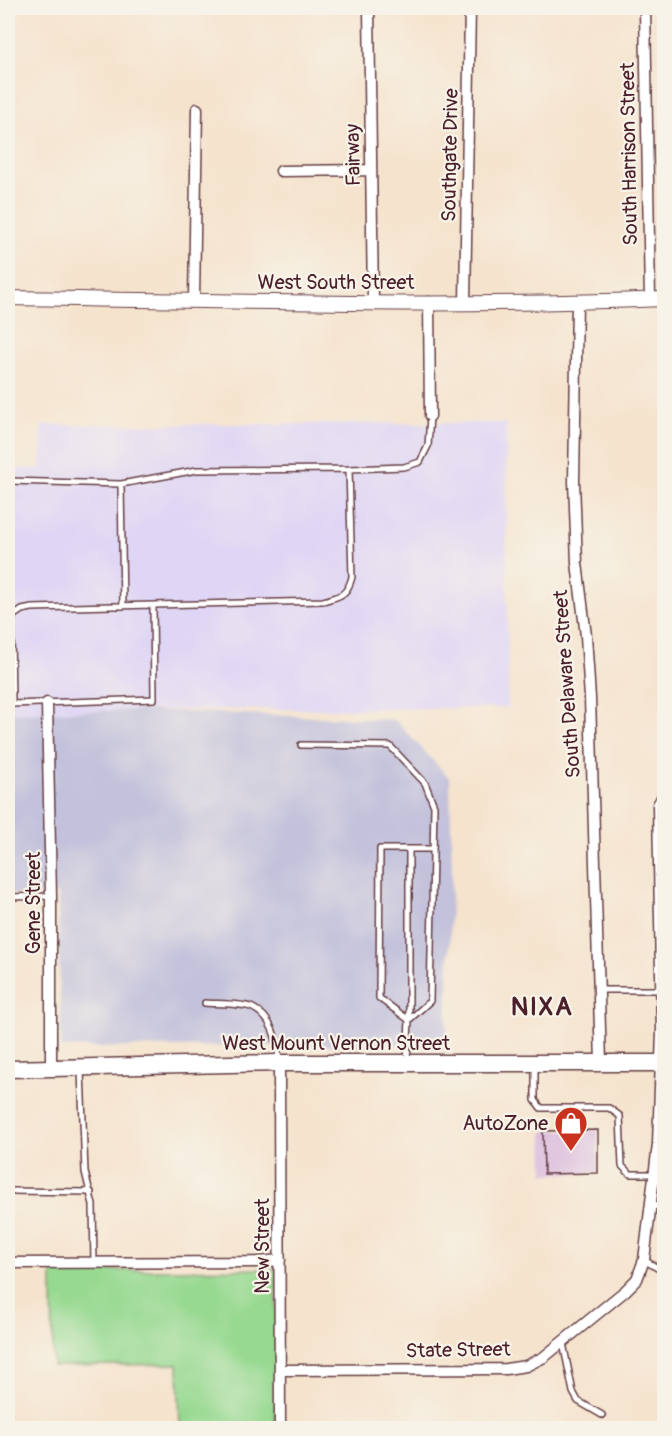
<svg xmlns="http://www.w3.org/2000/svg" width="672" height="1436" viewBox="0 0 672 1436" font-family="Pangolin,sans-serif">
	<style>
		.built { fill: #dfd5f5 }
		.industrial { fill: #c3c1db }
		.green { fill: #97d991; stroke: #707c5e; stroke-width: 1.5 }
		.building { fill: #d7b4db }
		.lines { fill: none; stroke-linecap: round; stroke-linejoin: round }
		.lane-casing { stroke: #643c43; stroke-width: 8 }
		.street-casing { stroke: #643c43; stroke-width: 13 }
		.secondary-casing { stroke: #643c43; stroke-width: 16 }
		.primary-casing { stroke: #643c43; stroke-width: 19 }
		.lane { stroke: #fff; stroke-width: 5 }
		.street { stroke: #fff; stroke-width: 10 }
		.secondary { stroke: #fff; stroke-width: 14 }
		.primary { stroke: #fff; stroke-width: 16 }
		.labels { text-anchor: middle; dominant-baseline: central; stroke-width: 4.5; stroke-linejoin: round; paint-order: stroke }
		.street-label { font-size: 20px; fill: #4a1f2b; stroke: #f7f3e8 }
		.poi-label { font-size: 20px; fill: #4a1f2b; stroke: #f7f3e8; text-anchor: end }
		.district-label { font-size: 26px; font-weight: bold; letter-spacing: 1.5px; fill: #4a1f2b; stroke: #f7f3e8 }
	</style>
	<rect width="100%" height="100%" fill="#f7f3e8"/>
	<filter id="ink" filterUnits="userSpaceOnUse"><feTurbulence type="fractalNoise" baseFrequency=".0167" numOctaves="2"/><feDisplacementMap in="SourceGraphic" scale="12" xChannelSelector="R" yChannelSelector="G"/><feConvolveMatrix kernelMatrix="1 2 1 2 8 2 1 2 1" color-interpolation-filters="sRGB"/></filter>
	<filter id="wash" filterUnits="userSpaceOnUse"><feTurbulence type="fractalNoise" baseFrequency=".008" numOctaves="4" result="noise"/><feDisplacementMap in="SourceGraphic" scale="24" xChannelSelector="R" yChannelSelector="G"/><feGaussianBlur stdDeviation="1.35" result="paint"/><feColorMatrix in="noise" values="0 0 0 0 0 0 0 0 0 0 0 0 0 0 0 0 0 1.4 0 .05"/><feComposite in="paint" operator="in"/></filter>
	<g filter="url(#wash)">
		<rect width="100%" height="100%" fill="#f5e3cd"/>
		<path class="built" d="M506,423L508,708L145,710L8,713V469L41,468L42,425Z"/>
		<path class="industrial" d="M145,710L395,720L450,779L452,872L446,1044L61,1048L58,894H8V713Z"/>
		<path class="green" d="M277,1269L275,1428H180L178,1364L53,1366L52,1271Z"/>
		<g id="blocks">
			<path class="building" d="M598,1130V1173L544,1174L543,1131Z"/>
		</g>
	</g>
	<g filter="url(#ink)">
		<use href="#blocks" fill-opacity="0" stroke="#643c43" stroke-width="1.5"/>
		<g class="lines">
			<defs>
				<path id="lane" d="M8,481L121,484L197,470L349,469
					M121,484L123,606
					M8,704H12L11,626L13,616L22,610L32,608L153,605
					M12,704L154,699L153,605L323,601C340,596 347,596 352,577L349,469L404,467L420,462L428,446L430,416
					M301,745L390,746L425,783L434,806L430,1001L409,1020
					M409,849H433
					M8,897L51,896
					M600,990H661
					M205,1003C217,1004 243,1003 253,1008C273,1018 278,1042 279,1062
					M407,1062L409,1020V849H380L379,998L409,1020
					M535,1064V1100L541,1108H609L620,1116L622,1166L630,1174H654
					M81,1071L85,1172L93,1205L94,1263
					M8,1191L91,1192
					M651,1205L664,1208
					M644,1260L664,1272
					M664,1337V1360
					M563,1343L573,1392L578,1401L602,1415"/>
				<path id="street" d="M369,8L373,302
					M645,8L650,300
					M281,171L371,170
					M194,300L197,109
					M429,302L430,416
					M465,302L470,8
					M577,302L574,481L577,563L586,636L590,698L601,1063
					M47,703L51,896V1067
					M279,1063L280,1428
					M8,1263L258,1262L280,1260
					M281,1370L506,1369L526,1366L544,1357L625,1291L637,1279L644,1260L658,1144L662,1032L658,805L664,794"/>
				<path id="secondary" d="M8,298C226,301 446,308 664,299"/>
				<path id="primary" d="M8,1069L279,1063H664"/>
			</defs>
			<use href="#lane" class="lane-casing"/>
			<use href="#street" class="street-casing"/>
			<use href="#secondary" class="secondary-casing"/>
			<use href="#primary" class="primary-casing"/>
			<use href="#lane" class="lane"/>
			<use href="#street" class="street"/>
			<use href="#secondary" class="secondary"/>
			<use href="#primary" class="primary"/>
		</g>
	</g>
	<defs>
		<symbol id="shop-pin" viewBox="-11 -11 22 30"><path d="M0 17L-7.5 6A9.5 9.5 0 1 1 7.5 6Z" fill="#c8321e" stroke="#f7f3e8"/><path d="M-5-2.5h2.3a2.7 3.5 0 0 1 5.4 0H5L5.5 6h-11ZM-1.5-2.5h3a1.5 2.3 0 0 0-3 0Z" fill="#fff"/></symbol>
	</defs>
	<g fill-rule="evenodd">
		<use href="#shop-pin" x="552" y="1104" width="38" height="52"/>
	</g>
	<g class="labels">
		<g class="street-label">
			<text transform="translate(629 154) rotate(-91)">South Harrison Street</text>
			<text transform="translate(353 155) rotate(-91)">Fairway</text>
			<text transform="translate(450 155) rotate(-89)">Southgate Drive</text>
			<text x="336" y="282">West South Street</text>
			<text transform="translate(567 684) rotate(-94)">South Delaware Street</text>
			<text transform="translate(33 903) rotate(-90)">Gene Street</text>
			<text x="336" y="1043">West Mount Vernon Street</text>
			<text transform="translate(262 1246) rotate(-90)">New Street</text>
			<text transform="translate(458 1350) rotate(-1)">State Street</text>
		</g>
		<g class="poi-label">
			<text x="548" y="1123">AutoZone</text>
		</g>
		<g class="district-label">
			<text x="542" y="1007">NIXA</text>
		</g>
	</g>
	<rect width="672" height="1436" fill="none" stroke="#f7f3e8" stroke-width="30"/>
</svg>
